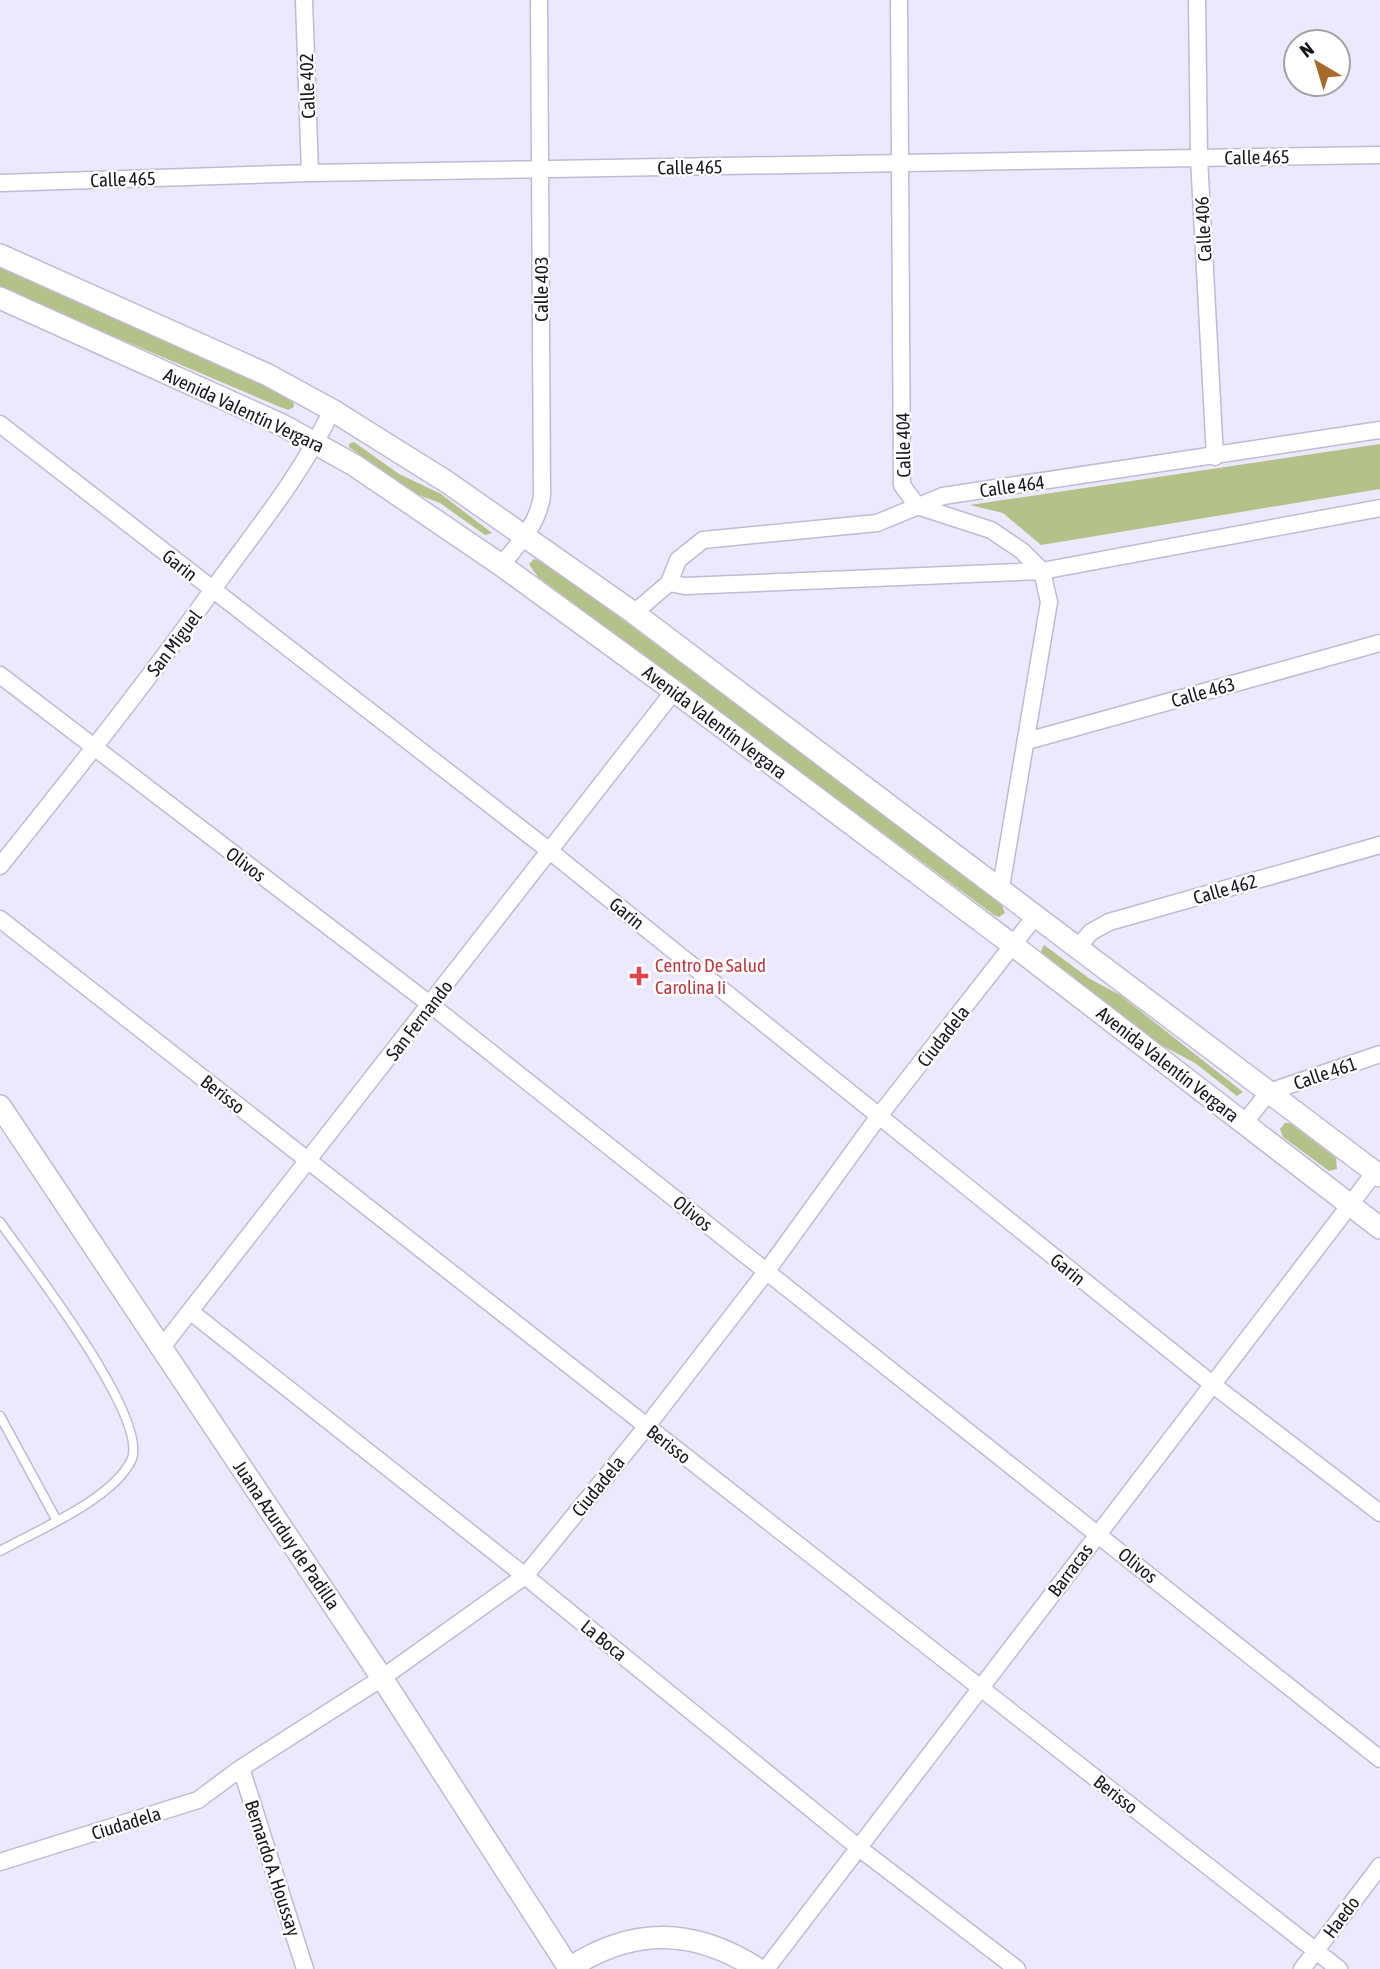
<svg xmlns="http://www.w3.org/2000/svg" width="1380" height="1969" viewBox="0 0 1380 1969" font-family="'Asap Condensed',sans-serif">
	<style>
		.green { fill: #b4c188 }
		.lines { fill: none; stroke-linecap: round; stroke-linejoin: round }
		.service-casing { stroke: #c0bad5; stroke-width: 11 }
		.minor-casing { stroke: #c0bad5; stroke-width: 19 }
		.tertiary-casing { stroke: #c0bad5; stroke-width: 24 }
		.service { stroke: #fff; stroke-width: 8 }
		.minor { stroke: #fff; stroke-width: 16 }
		.tertiary { stroke: #fff; stroke-width: 21 }
		.health-dot { fill: #e0444e; stroke: #fff; stroke-width: 2.5 }
		.labels { text-anchor: middle; dominant-baseline: central; stroke-width: 5; stroke-linejoin: round; paint-order: stroke }
		.street-label { font-size: 19px; fill: #18161f; stroke: #fff }
		.health-label { font-size: 19px; fill: #be3a42; stroke: #fff; text-anchor: start }
	</style>
	<rect width="100%" height="100%" fill="#ece8fe"/>
	<path class="green" d="M0,268L288,393L293,397L294,407L288,410L280,407L0,288Z
		M354,442L399,474L441,494L492,533L485,535L440,503L411,492L349,447V444Z
		M1380,444V489L1041,545L1003,513L970,505Z
		M534,559L548,564L1000,900L1005,913L999,917L994,915L538,577L529,564Z
		M1044,945L1090,979L1120,995L1243,1092L1237,1096L1195,1063L1161,1045L1043,954L1041,951Z
		M1285,1123H1290L1336,1158L1337,1169L1329,1171L1283,1137L1280,1129Z"/>
	<g class="lines">
		<defs>
			<path id="service" d="M0,1222C27,1261 152,1420 131,1461C111,1500 38,1530 0,1551
				M0,1416L56,1519"/>
			<path id="minor" d="M304,0L310,173
				M899,0L902,485L917,506L991,530L1022,551L1042,571L1049,602L1001,887
				M1197,0L1199,158L1215,457
				M0,183L310,173L1380,155
				M0,424L551,852L1212,1384L1380,1513
				M501,565C518,545 539,523 542,495L539,0
				M669,583L685,586L1042,571L1380,508
				M634,613L669,583L678,560L703,540L877,523L943,496L1380,430
				M0,675L431,1005L1380,1759
				M1027,741L1380,643
				M0,866C77,770 153,674 224,574C263,521 304,470 332,410
				M0,919L1339,1969
				M1078,947L1091,932L1109,922L1380,845
				M1244,1123L1269,1092L1380,1054
				M191,1312L525,1576L859,1848L1017,1969
				M162,1347L674,691
				M241,1768L305,1969
				M0,1862L198,1800L241,1768L382,1678L525,1576L647,1426L766,1272L879,1116L1037,914
				M766,1969L1375,1172
				M1302,1969L1380,1866"/>
			<path id="tertiary" d="M0,255L268,375L332,410L447,482L634,613L1380,1176
				M0,298L282,425L354,465L501,565L674,691L1014,946L1380,1228
				M0,1106L382,1678L569,1968
				M568,1969C633,1926 694,1928 758,1969"/>
		</defs>
		<use href="#service" class="service-casing"/>
		<use href="#minor" class="minor-casing"/>
		<use href="#tertiary" class="tertiary-casing"/>
		<use href="#service" class="service"/>
		<use href="#minor" class="minor"/>
		<use href="#tertiary" class="tertiary"/>
	</g>
	<path class="health-dot" d="M635.5 965.5h7v7h7v7h-7v7h-7v-7h-7v-7h7z"/>
	<g class="labels">
		<g class="street-label">
			<text transform="translate(307 86) rotate(-92)">Calle 402</text>
			<text transform="translate(1257 157) rotate(-1)">Calle 465</text>
			<text transform="translate(690 167) rotate(-1)">Calle 465</text>
			<text transform="translate(123 179) rotate(-2)">Calle 465</text>
			<text transform="translate(1203 229) rotate(-93)">Calle 406</text>
			<text transform="translate(541 289) rotate(-90)">Calle 403</text>
			<text transform="translate(244 410) rotate(25)">Avenida Valentín Vergara</text>
			<text transform="translate(903 445) rotate(-91)">Calle 404</text>
			<text transform="translate(1012 486) rotate(-8)">Calle 464</text>
			<text transform="translate(180 565) rotate(38)">Garin</text>
			<text transform="translate(174 643) rotate(-53)">San Miguel</text>
			<text transform="translate(1203 692) rotate(-16)">Calle 463</text>
			<text transform="translate(715 722) rotate(37)">Avenida Valentín Vergara</text>
			<text transform="translate(246 864) rotate(37)">Olivos</text>
			<text transform="translate(1225 889) rotate(-16)">Calle 462</text>
			<text transform="translate(627 913) rotate(39)">Garin</text>
			<text transform="translate(419 1020) rotate(-52)">San Fernando</text>
			<text transform="translate(943 1036) rotate(-52)">Ciudadela</text>
			<text transform="translate(1168 1064) rotate(38)">Avenida Valentín Vergara</text>
			<text transform="translate(1325 1073) rotate(-19)">Calle 461</text>
			<text transform="translate(223 1094) rotate(38)">Berisso</text>
			<text transform="translate(693 1213) rotate(39)">Olivos</text>
			<text transform="translate(1068 1269) rotate(39)">Garin</text>
			<text transform="translate(669 1444) rotate(38)">Berisso</text>
			<text transform="translate(598 1486) rotate(-51)">Ciudadela</text>
			<text transform="translate(287 1535) rotate(56)">Juana Azurduy de Padilla</text>
			<text transform="translate(1138 1565) rotate(39)">Olivos</text>
			<text transform="translate(1070 1570) rotate(-53)">Barracas</text>
			<text transform="translate(604 1640) rotate(39)">La Boca</text>
			<text transform="translate(1116 1794) rotate(38)">Berisso</text>
			<text transform="translate(126 1823) rotate(-17)">Ciudadela</text>
			<text transform="translate(273 1868) rotate(72)">Bernardo A. Houssay</text>
			<text transform="translate(1341 1917) rotate(-53)">Haedo</text>
		</g>
		<g class="health-label">
			<text x="655" y="965">Centro De Salud<tspan x="655" dy="22">Carolina Ii</tspan></text>
		</g>
	</g>
	<g transform="translate(1317 63) rotate(322)"><circle r="33" fill="#ffffff" stroke="#a3a2a5" stroke-width="2"/>
	<path d="M0-5L12 26L0 18L-12 26Z" fill="#a66b2b"/>
	<text y="-10" font-size="19" font-weight="bold" text-anchor="middle" fill="#18161f">N</text>
	</g>
</svg>
